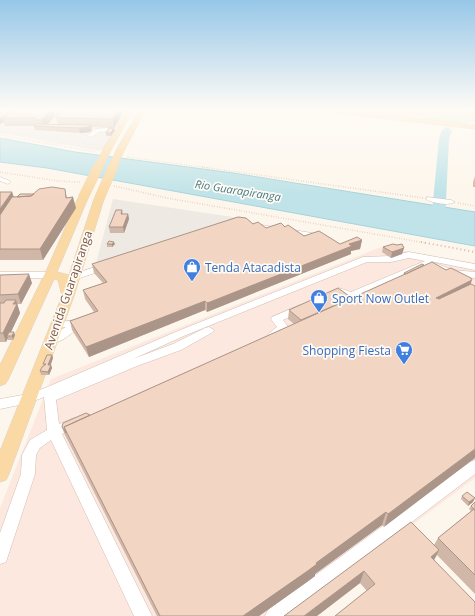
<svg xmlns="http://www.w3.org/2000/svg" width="475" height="616" viewBox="0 0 475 616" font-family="'Open Sans',sans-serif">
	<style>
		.commercial { fill: #fde8e0 }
		.industrial { fill: #efe9e4 }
		.green { fill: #d8ecc9 }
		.water { fill: #bfe3e8; stroke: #a5d3da }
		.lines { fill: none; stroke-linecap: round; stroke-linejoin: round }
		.river { fill: #bfe3e8; fill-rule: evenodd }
		.minor-casing { stroke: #d1beb0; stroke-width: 1 }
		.major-casing { stroke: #dad1cd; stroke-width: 1 }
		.path-far2 { stroke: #d9b8a5; stroke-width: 1; stroke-dasharray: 0.5 2; stroke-linecap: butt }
		.path-far1 { stroke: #d9b8a5; stroke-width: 1.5; stroke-dasharray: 0.5 2; stroke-linecap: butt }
		.path { stroke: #d9b8a5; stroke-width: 2; stroke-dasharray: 1 3; stroke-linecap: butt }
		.minor { fill: #fff; fill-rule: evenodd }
		.major { fill: #fbd9a5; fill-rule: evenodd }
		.major-bridge-far1-casing { stroke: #dad1cd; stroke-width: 8; stroke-linecap: butt }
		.major-bridge-casing { stroke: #dad1cd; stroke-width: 10; stroke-linecap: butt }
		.major-bridge-far1 { stroke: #fbd9a5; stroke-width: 8 }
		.major-bridge { stroke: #fbd9a5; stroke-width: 10 }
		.wall { fill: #d1b7a8; fill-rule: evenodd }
		.shaded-wall { fill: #aa9588 }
		.building { fill: #f3d5c3; stroke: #aa9588 }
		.labels { text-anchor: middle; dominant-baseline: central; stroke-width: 3.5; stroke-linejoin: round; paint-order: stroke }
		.far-water-label { font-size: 11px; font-style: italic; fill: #437c86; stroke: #fffaf3 }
		.shop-label { font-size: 12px; fill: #366cbe; stroke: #fffaf3; text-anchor: start }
		.street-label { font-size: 12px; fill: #7a5c4d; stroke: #fffaf3 }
	</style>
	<rect width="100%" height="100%" fill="#fdf6ec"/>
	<path class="commercial" d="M381,247L475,263V478L290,616H0V508L51,379Z"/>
	<path class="industrial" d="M0,111H48L126,112L104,149L100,151L0,133Z
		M113,199L239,218L95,267Z"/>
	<path class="green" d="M425,112L470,115L475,117V121C465,125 423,122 416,114Z"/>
	<path class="water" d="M0,138L75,152L233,173L475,212V246L47,168L0,162Z"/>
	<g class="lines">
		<path class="river" d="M447,127L452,130L449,139L445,222L443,225H433L431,222L439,139L442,130Z"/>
		<defs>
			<path id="minor" d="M120,127L122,128V130L99,132L92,137L87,136L95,129Z
				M0,177L10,181L11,182L8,184L0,181Z
				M427,197L451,200L455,202C449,206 432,203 426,199Z
				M249,223L312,233L316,235L312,237L252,227L248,225Z
				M409,252L475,264V270L430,261L453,270L475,272V278L451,276L426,266L354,298C348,300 338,296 334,291L336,289L339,288L351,292L425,261L409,258L391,262H367L186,335L133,359L173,344L205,328L209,327L214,330L213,332L181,350L137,366L56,400L59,424L74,418L79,419L80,423L79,427L62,434L152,616H134L51,440L40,448L36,455L35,474L8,556L6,562L0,564V533L21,474L22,455L30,440L47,430L44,397L29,403L0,409V399L28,394L45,388L178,331L363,257L391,256Z
				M107,263L110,264L111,266L110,268L74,280L69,277L71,275Z
				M0,272H50L55,275L50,278H0Z
				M300,305L304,306L305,308L304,310L283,320L289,328C285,333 276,338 269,336L268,334L277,327L271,319L272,317Z
				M83,319L87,320L88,322L87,324C74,328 62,346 48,343L47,340L48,337L66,327H54L53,325L54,323Z
				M475,460V474L288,616H265L268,610L470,462Z"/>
			<path id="major" d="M128,109H134L111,150H105L104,148Z
				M140,109H146L124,151L117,153L116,151Z
				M316,109H337L475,125V129L319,111Z
				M414,109L475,112V116L417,112Z
				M83,195L88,198L57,272L69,275L94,199L99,196L104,199L74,296L9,474L6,480L0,482V451L62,296L58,280L54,279L8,380L5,384L0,386V365L48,267L78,198Z"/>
		</defs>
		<use href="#minor" class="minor-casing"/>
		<use href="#major" class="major-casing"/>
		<path class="path-far2" d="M0,135L96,152
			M127,157L209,168"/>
		<path class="path-far1" d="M202,167L423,198
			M0,172L58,181L80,182
			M114,186L167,198L426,243
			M458,203L475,206"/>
		<path class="path" d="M421,242L475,252"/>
		<use href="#minor" class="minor"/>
		<use href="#major" class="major"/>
		<defs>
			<path id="major-bridge-far1" d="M346,109L403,113L432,109
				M98,168L108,148
				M112,168L120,151"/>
			<path id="major-bridge" d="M83,198L98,167
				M99,199L113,167"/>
		</defs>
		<use href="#major-bridge-far1" class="major-bridge-far1-casing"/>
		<use href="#major-bridge" class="major-bridge-casing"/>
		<use href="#major-bridge-far1" class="major-bridge-far1"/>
		<use href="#major-bridge" class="major-bridge"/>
	</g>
	<path class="wall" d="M5,109H122L123,113L114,128L91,127L92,130L90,132L80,133L35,130L34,126H5L4,122L0,124ZM55,116L56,119L58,124H47Z
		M115,130L111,136H106V133Z
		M475,176V187H473V182Z
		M0,192H12L14,197L67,198L76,208L43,260H0Z
		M122,210L123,214H128L129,219L124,233H110L109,227Z
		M253,224L266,228L285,227L304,236L340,244L362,240L360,249L351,251V254L207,312L205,310L89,357L72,330L70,321L94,312L85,299L83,290L103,283L94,273L92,264Z
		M107,244H115L112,247H107Z
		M397,245L404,248L402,254L391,258L382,252L383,247Z
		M424,265L446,270L471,278L384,527L382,525L315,574V576L307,582L259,616H157L64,433L62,427L90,415L294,324L288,319L289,310L352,298L403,275L404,273Z
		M0,275L32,283L21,304H17L20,313L11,332L15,335L13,340H8V338L6,342H0Z
		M52,355L53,358L51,365L52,368L49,375H41L40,371L44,366L43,364Z
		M462,496L473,502L468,506L461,499Z
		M475,502V594L437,555L434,560L367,591L360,583L317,616L411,522L434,545L438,538L471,511L469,509L471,506Z"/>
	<path class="shaded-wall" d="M10,109L11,114L3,118L4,122L0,124V119Z
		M52,109H54L55,116L45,127L43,126L41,120Z
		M119,109H122L123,113L114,128L113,119Z
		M91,125L92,130L90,132L80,133L79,128Z
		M114,128L115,130L111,136V133Z
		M65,189L67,199L73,197L76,208L43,260L40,249L66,198Z
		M12,192L15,202L0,224V209Z
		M128,214L129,219L124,233L123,227Z
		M362,240L360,249L351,251V254L207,312V303L349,244Z
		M114,242L115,244L112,247V244Z
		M404,248L402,254L391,258L392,252Z
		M29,274L32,283L21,304L18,294Z
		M472,280L468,292L433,310L436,298Z
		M16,300L20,313L9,336H7L8,338L6,342L3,333Z
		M205,301V310L89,357L86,347Z
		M14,332L15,335L13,340L12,336Z
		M52,355L53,358L49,368L48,365Z
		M51,365L52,368L49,375L48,372Z
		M475,449V458L384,527L388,514Z
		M475,498L473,502L468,506L469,502Z
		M386,512L382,525L315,574V576L307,582L259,616H243Z
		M439,550L433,562L431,557Z
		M364,571L360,583L317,616H304Z"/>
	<path class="building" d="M5,109H13L12,110L10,109L6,115L0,119V114Z
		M13,109H52L41,120H35L36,118H3Z
		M56,109H119L113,119L56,118L60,114H57L61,111H54Z
		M36,124L91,125L89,127L79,128L34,126Z
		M109,128H114L111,133H106Z
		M52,187L65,189L66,198L73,197L40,249H0V215L12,197L31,196L39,189Z
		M0,192H12L0,209Z
		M20,194H34L31,196L17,197Z
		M116,210H122L121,214H128L123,227H109Z
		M238,217L246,218L253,224L258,222L266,228L281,223L285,227L288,225L304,236L319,231L340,244L357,237L362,240L349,244L352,246L210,302L207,303L205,301L86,347L70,321L98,311L83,290L107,282L92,264Z
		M109,241L114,242L112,244H107Z
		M393,244L397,245L402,244L404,248L392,252L383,247Z
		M432,262L446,270L451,268L471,278L472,280L436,298L439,299L471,284L475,286V449L388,514L386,512L316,563L317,564L309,570L243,616H160L64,427Z
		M422,264L424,265L406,274L404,273Z
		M29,274L18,294L0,295V275Z
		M338,288L352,298L301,320L289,310Z
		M6,300H16L13,304H17L3,333H0V303H4Z
		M9,332H14L12,336H7Z
		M47,355H52L48,365H51L48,372L40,371L42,367L46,364H43Z
		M86,413L90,415L64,427L66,433L62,427L63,423Z
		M467,492L475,498L469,502L462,496Z
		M475,502V510L471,506Z
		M474,509L475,510V575L438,538Z
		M411,522L439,550L431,557L475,602V616H335L375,584L364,571L304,616H284Z"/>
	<linearGradient id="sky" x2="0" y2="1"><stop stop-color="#97c7e8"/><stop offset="0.56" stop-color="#fefbf6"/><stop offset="1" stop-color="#fefbf6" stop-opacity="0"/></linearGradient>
	<rect width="475" height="195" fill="url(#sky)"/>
	<defs>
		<symbol id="shop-pin" viewBox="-11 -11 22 30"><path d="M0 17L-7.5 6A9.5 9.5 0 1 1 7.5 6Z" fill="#3f7fe0" stroke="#fffaf3"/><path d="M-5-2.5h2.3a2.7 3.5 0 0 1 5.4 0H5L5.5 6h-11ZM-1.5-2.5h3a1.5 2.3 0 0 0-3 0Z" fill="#fff"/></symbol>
		<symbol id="supermarket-pin" viewBox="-11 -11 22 30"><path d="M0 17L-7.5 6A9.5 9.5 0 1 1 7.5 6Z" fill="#3f7fe0" stroke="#fffaf3"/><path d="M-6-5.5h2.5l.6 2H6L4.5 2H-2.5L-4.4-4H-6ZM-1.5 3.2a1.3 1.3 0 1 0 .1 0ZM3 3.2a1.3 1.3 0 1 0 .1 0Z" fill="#fff"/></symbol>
	</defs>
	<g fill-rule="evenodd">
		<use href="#shop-pin" x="182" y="257" width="20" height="27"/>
		<use href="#shop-pin" x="309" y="288" width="20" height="27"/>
		<use href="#supermarket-pin" x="394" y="340" width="20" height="27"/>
	</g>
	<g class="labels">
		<g class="far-water-label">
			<text transform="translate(238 190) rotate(9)">Rio Guarapiranga</text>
		</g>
		<g class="shop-label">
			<text x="205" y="267">Tenda Atacadista</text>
			<text x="332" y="298">Sport Now Outlet</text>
			<text x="391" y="350" text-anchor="end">Shopping Fiesta</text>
		</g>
		<g class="street-label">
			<text transform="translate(68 290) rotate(-71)">Avenida Guarapiranga</text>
		</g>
	</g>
</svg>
